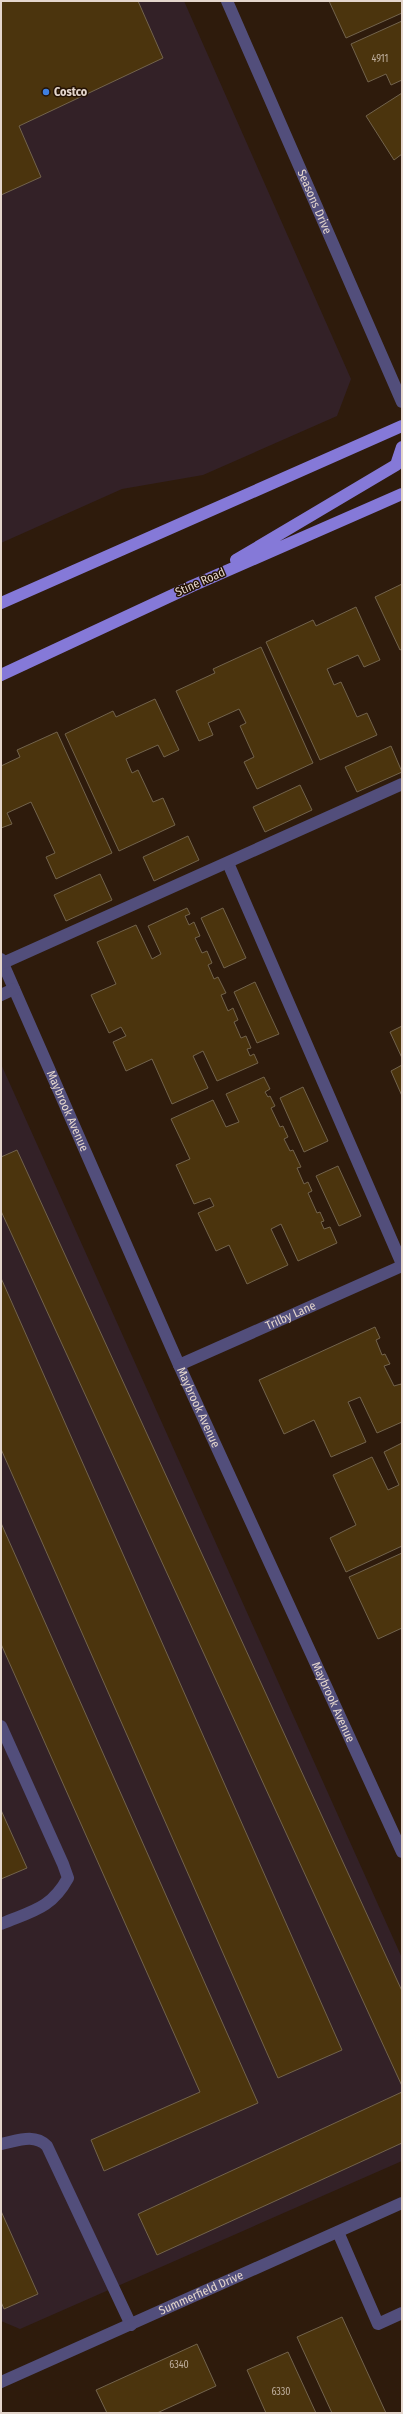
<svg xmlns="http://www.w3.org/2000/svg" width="403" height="2414" viewBox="0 0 403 2414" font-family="'Fira Sans Condensed',sans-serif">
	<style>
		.commercial { fill: #332127 }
		.building { fill: #4b340d; stroke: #72634c }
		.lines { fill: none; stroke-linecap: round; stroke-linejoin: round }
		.minor { stroke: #524e7b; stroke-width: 12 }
		.major { stroke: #8579d8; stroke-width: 12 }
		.shop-dot { fill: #3f7fe0; stroke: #241204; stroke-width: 1.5 }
		.labels { text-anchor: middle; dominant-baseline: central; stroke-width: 3; stroke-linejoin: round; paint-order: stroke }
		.number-label { font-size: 10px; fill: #beae9d }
		.poi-label { font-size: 12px; font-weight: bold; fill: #e4d6cd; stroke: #241204; text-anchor: start }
		.street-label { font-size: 12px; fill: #e4d6cd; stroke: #241204 }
	</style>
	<rect width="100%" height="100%" fill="#2e1b0c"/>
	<path class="commercial" d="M1,1H184L351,379L337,416L203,475L122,489L1,543Z
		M1,1064L402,1958V2161L20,2329L1,2321Z"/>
	<path class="building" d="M1,1H138L163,58L19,126L41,177L1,195Z
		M329,1H402V13L346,38Z
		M402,21V80L391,85L386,74L368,82L351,44Z
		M402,93V154L394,160L366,116Z
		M402,584V649L400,650L375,597Z
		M356,607L380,660L364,667L358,655L327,669L334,685L341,682L357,717L367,713L377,735L320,760L266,642L313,620L316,626Z
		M261,647L313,763L257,789L244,762L254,757L240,726L246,723L239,709L208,723L213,735L199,741L176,691L215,673L213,669Z
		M155,699L179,750L164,757L158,745L126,759L132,773L138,770L153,802L163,798L175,825L119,851L65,734L113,711L116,717Z
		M57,732L112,853L56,879L46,857L55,853L31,802L7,813L12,824L1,828V766L20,757L17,750Z
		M391,746L402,772L357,792L345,767Z
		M300,785L312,810L265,832L253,807Z
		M188,836L199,860L154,881L143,857Z
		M100,874L112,900L66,921L54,895Z
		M187,908L190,914L185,916L189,925L194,922L200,936L195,938L202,953L207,951L212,963L208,965L214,979L218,977L226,993L221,995L228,1011L233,1008L238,1020L234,1022L241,1038L246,1036L251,1048L247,1049L250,1056L254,1054L258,1063L217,1081L203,1051L193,1056L208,1088L172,1104L152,1059L126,1071L113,1042L126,1036L121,1027L109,1033L91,995L116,984L97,942L136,925L152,959L161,954L148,926Z
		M223,908L246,958L224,968L201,918Z
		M255,982L279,1034L257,1043L234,992Z
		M402,1026V1058L390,1032Z
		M402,1065V1096L391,1071Z
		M264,1077L270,1089L265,1092L268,1097L270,1096L275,1106L271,1108L280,1127L283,1126L288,1137L284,1139L290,1151L293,1150L301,1167L297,1168L304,1184L308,1182L312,1191L308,1193L317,1213L320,1212L324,1221L321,1222L324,1229L330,1227L337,1243L298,1261L281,1224L271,1229L288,1265L247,1284L229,1245L216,1251L198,1213L214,1206L210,1198L194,1204L176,1165L190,1159L171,1119L213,1100L226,1127L239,1122L226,1094Z
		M303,1087L328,1141L304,1152L280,1098Z
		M17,1150L402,1991V2086L1,1211V1157Z
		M338,1166L361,1216L339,1226L316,1176Z
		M1,1278L342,2050L278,2078L1,1449Z
		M375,1327L380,1338L376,1340L382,1355L385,1354L390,1364L384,1366L394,1386L401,1384L402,1387V1422L377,1433L360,1397L348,1402L366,1442L331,1457L314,1420L284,1434L259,1380Z
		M402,1443V1546L346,1572L330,1538L356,1525L333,1475L372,1457L388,1490L399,1485L384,1452Z
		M1,1523L258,2103L104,2171L91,2140L200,2092L1,1644Z
		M402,1553V1628L378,1639L349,1577Z
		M1,1810L27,1868L1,1879Z
		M402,2092V2143L157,2255L138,2214Z
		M1,2211L38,2294L4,2309L1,2302Z
		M342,2317L386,2413H332L297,2337Z
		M197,2344L216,2386L157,2413H107L96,2390Z
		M288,2352L316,2413H266L247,2370Z"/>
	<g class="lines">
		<g class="minor">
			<path id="s1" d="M227,1L402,402"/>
			<path d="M228,863L402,1264"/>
			<path id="s2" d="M1,959L179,1365L402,1852"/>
			<path d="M3,963L402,784"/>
			<path d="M1,995L14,989"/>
			<path id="s3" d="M179,1365L402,1266"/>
			<path d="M1,1726L63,1864L68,1878C51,1909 32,1911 1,1924"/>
			<path d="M1,2144C17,2141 34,2133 47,2146L131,2325"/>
			<path d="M338,2232L378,2324L402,2313"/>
			<path id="s4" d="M1,2382L402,2203"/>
		</g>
		<path class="major" d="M236,560L396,465L402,447
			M1,603L402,426
			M1,675L192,586L402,494"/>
	</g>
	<circle class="shop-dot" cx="46" cy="92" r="4"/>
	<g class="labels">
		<g class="number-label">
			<text x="380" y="59">4911</text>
			<text x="179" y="2365">6340</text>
			<text x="281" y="2392">6330</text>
		</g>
		<g class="poi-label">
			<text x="54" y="92">Costco</text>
		</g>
		<g class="street-label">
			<text stroke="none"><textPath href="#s1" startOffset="219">Seasons Drive</textPath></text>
			<text transform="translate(200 582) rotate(-24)">Stine Road</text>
			<text stroke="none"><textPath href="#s2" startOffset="166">Maybrook Avenue</textPath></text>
			<text stroke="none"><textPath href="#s3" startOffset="122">Trilby Lane</textPath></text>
			<text stroke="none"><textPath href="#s2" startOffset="490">Maybrook Avenue</textPath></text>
			<text stroke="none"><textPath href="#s2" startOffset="814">Maybrook Avenue</textPath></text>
			<text stroke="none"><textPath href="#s4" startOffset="219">Summerfield Drive</textPath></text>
		</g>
	</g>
	<rect width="403" height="2414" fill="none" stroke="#e4d6cd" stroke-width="4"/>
</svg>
